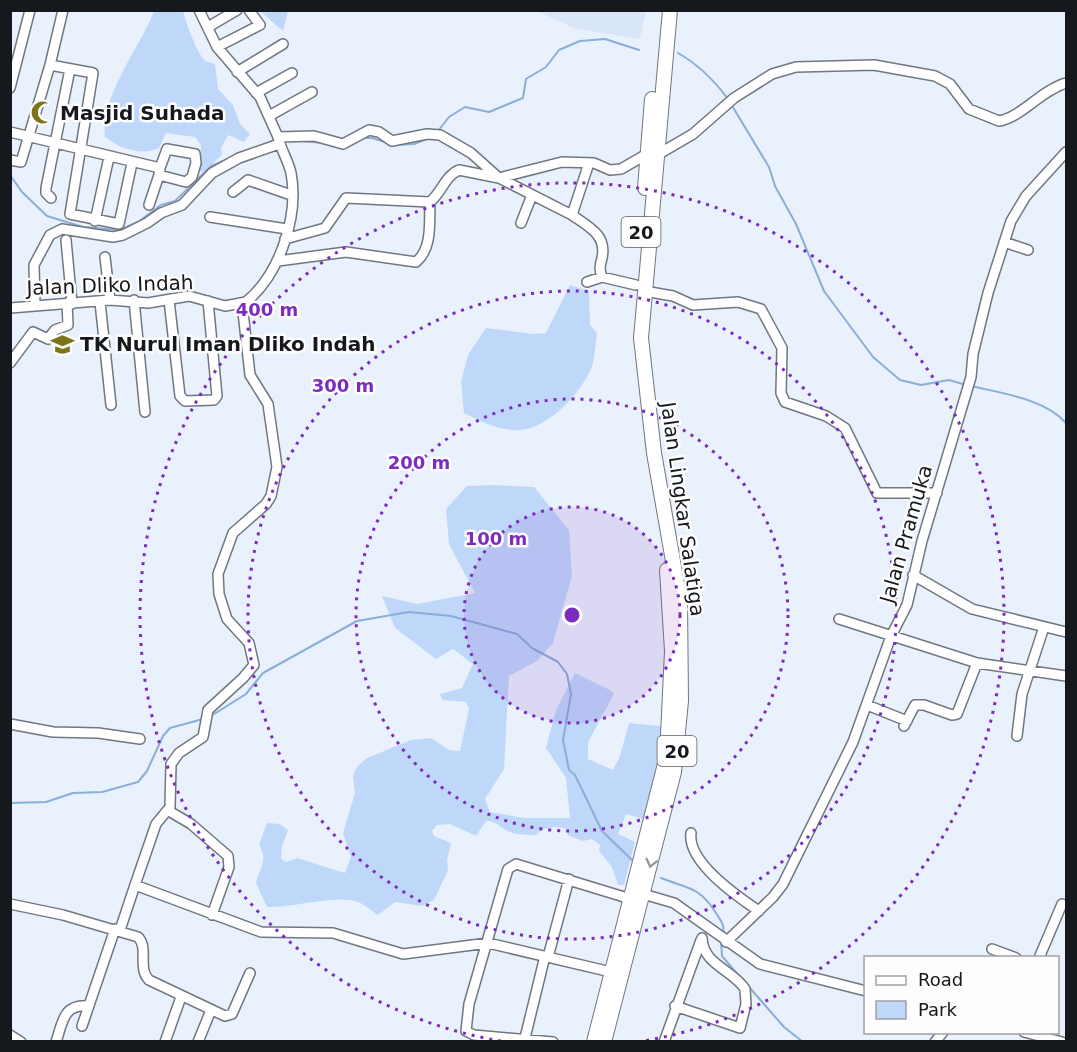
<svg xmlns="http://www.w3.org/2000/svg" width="1077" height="1052" viewBox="0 0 1077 1052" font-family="'DejaVu Sans',sans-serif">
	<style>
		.built { fill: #d9e6f7 }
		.green { fill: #bfd8f9 }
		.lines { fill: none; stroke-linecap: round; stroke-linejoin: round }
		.stream { stroke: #8aadd9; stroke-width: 2 }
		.minor-casing { stroke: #707781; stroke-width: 12 }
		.highway-casing { stroke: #707781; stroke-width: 16 }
		.minor { stroke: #fff; stroke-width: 9 }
		.highway { stroke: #fff; stroke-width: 14 }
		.oneway { stroke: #969799 }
		.ring { fill: none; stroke: #7b2cbf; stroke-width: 3; stroke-dasharray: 3 6 }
		.labels { text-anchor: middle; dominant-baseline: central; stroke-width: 5; stroke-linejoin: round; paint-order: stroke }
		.shield { fill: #fdfdfd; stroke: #5b5d60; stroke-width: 1.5 }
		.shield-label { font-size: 18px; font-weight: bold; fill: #15181c }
		.poi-label { font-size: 20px; font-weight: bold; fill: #15181c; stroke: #fdfdfd; text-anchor: start }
		.street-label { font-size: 20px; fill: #15181c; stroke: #fdfdfd }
		.centre { fill: #7b2cbf; stroke: #fdfdfd; stroke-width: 3 }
		.ring-label { font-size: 18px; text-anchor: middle; font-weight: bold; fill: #7b2cbf; stroke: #fdfdfd; stroke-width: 5; stroke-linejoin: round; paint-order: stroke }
	</style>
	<rect width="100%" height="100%" fill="#e9f1fc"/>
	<path class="built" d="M537,11H646L640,39L576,29Z"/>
	<path class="green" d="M154,11H183C185,20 198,57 206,61C207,62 213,63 215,64L218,89L233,105L240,124L250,134L244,142L228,135L221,148L222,155L204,171L200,172L201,145L195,137L166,133L159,148C142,156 120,149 105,137C100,96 140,48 154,11Z
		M260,11H288L283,31Z
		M570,285L589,291L590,325L597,333C596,342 594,362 591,369C581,392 549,428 521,430C502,432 480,421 464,413L461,382L468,355L486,328L533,334L546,333Z
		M496,485L534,487L569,530L572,576L553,643L537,661L509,676L504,769L485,799L490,812L524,818H570L566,778L546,748L556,710L575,673L610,690L614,694L588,742V759L613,770L620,756L629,723L661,726L660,761L643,819L626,814L618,834L635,842L624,885H618L612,867L599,851L600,845L592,839L583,841L568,835L567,829C557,826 544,826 536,835C527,835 518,835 510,832C500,828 497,821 486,821L476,836L450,824L437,825L432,831L434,836L451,843L447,860L448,870L434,900L422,906L395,902L378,915C372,911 364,904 358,902C335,894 294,908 267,907L256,883C259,868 269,860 259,845L267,823L280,824L288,830L282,846L281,859L286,862L297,858L345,873L351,857L343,833L355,793L353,776L357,767L367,758L411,740L431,738L449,750L460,751L469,709L466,702L442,700L440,694L462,688L473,664L453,649L436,659L395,628L382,596L417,604L475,593L449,544L446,509L467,486Z"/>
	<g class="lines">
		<path class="stream" d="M678,53C699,65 714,80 728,99
			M731,104L769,167L775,186L796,224L824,291L873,357L900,380L921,385L949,380L966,385
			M438,131L449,117L465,107L489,112L523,98L526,79L546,67L559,50L580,41L605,39L639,50
			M362,138H372L388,143
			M302,141L323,143
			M394,145L414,144L429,138
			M241,153L252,149
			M10,175L22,192L47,216L83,227L119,230L138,222L161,205L175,201L211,166L233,157
			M971,386C1001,393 1045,399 1066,423
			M211,716L246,694L263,673L357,621L409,612L451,616L517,634L532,648L558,662L567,674L571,694L563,740L569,770L575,775L602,831L633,861
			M10,803L46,802L73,793L102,792L138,782L147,771L163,736L170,728L203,719
			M661,878C688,889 699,886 716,913C721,921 725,925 723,935
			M721,941L722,956L739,976
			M749,987L784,1027L803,1042"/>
		<defs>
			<path id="minor" d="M63,10L50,65L93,73L70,214L119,224L132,163
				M199,10L217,47L260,97L278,137L314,136L343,144L369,130L379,132L392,141L427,134L440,135L471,153L499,178L562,162L594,163L610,170L621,169L647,154L657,155L693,134L734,98L772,74L796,67L874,65L935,76L950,84L969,109L999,121C1022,117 1040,91 1066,83
				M208,27L237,10
				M217,47L260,25L249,10
				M237,72L283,44
				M10,88L30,10
				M256,93L292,73
				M269,116L312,92
				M10,132L160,168L167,149L195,154L196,163L192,177L186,182L159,175L160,168
				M10,160L21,162L50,65
				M233,192L248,180L291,195
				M51,198L46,193V188L70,69
				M149,205L159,175
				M572,215C589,227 607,235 602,258C600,265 599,270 602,277
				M210,217L287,229
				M95,221L109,157
				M521,223L532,195
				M285,239L325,228L346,198L430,202C442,192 445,176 459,170L499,178L572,215L589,163
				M66,240L72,304
				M1004,242L1028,250
				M105,257L110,300
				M278,261L346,252L416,262C433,248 429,221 430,202
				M587,282L602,277L636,285
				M644,291L673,296L693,305L738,302L761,309L782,348L781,393L785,402L826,416L845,428L877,493H937
				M134,300L145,412
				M169,300L180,396L185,401L214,400L217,396L208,301
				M100,302L111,405
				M35,306L34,265L50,235L62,229L113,237L123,235L147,223L161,213L182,205L212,173L239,158L279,144
				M10,308L110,300L148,303L189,296L225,306L246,302C280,274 299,216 291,173C288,160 281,150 278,137
				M10,363L33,332L48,339L55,330L68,325L67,303
				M913,575L972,609L1066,632
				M839,619L977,663L1066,676
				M867,705L907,721
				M10,724L53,732L98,733L140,739
				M904,726L915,705H924L952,715L957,714L977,663
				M1017,736L1022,694L1044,627
				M169,811L191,824L228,856L229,867L212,915
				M691,833C687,862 738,897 759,911
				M135,885L156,824L170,807L171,764L179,753L203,737L208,710L243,678L254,665L249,643L227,619L219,594L218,574L233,533L266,504L271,496L277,467L268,404L250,375L242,303
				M643,894L674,903L760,964L866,991
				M10,904L63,915L138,937C149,948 137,968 149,980L225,1016L232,1014L250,973
				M120,930L135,885L261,932L333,933L403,954L488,943L611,972
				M726,942L773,897L783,884L853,742L891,636L907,605L922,541L971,377L973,354L988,293L1011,221L1026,196L1066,152
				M992,949L1016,958
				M548,957L569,879
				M1039,958L1062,904
				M675,1006L740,1028L746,1004L745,989C732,969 703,965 702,938
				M82,1026L115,929
				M1024,1032L1062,1042
				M10,1035L21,1042
				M525,1038L545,956
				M56,1042C63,1021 63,1004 89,1006
				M165,1042L181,997
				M198,1042L211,1010
				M553,1042L474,1035L466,1031L469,1004L508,869L516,864L634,900
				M664,1042L701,940
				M935,1042L943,1032"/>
			<path id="highway" d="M645,188L652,99
				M594,1042L667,756L672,651L667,570
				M604,1042L674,772L681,701L680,601L654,453L641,338L670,10"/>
		</defs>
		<use href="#minor" class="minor-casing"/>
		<use href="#highway" class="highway-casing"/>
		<use href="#minor" class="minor"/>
		<use href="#highway" class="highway"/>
	</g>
	<defs><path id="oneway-chevron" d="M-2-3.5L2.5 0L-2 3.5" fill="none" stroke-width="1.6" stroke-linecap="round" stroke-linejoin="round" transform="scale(1.5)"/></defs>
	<use class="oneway" href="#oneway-chevron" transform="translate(651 863) rotate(104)"/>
	<circle cx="572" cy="615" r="108" fill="#7b2cbf" fill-opacity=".12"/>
	<g class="ring">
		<circle cx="572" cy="615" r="108"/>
		<circle cx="572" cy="615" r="216"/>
		<circle cx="572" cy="615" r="324"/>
		<path d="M501 1041A432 432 0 1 1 643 1041"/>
	</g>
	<defs>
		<symbol id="mosque-bare" viewBox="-9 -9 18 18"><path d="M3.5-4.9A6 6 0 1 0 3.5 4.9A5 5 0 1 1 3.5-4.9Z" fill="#7b7418" stroke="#fdfdfd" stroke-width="2.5" paint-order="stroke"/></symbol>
		<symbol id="school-bare" viewBox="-9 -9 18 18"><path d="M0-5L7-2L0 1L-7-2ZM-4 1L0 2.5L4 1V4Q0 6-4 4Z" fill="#7b7418" stroke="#fdfdfd" stroke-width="2.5" paint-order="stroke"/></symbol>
	</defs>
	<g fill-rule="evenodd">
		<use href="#mosque-bare" x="26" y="96" width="33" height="33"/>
		<use href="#school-bare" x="46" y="328" width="33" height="33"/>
	</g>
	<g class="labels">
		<g class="shield">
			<rect x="621.5" y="217" width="39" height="30" rx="4.5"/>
			<rect x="657.5" y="736" width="39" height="30" rx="4.5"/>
		</g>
		<g class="shield-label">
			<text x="641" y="232">20</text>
			<text x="677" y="751">20</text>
		</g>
		<g class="poi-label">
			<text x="60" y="113">Masjid Suhada</text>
			<text x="80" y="344">TK Nurul Iman Dliko Indah</text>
		</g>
		<g class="street-label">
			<text transform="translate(110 285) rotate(-2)">Jalan Dliko Indah</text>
			<text transform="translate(683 509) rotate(82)">Jalan Lingkar Salatiga</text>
			<text transform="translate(906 534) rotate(-74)">Jalan Pramuka</text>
		</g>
	</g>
	<circle cx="572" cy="615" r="9" class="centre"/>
	<g class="ring-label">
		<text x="267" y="316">400 m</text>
		<text x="343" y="392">300 m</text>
		<text x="419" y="469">200 m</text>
		<text x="496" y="545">100 m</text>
	</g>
	<rect width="1077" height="1052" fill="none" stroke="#15181c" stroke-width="24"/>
	<rect x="864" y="956" width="195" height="78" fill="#fdfdfd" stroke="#a0a1a3" stroke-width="1.5"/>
	<rect x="876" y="976" width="30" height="9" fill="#ffffff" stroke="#a0a1a3" stroke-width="1.5"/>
	<text x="918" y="986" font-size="18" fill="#15181c">Road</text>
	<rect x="876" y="1001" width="30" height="18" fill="#bfd8f9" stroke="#a0a1a3" stroke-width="1.5"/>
	<text x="918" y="1016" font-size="18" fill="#15181c">Park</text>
</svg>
